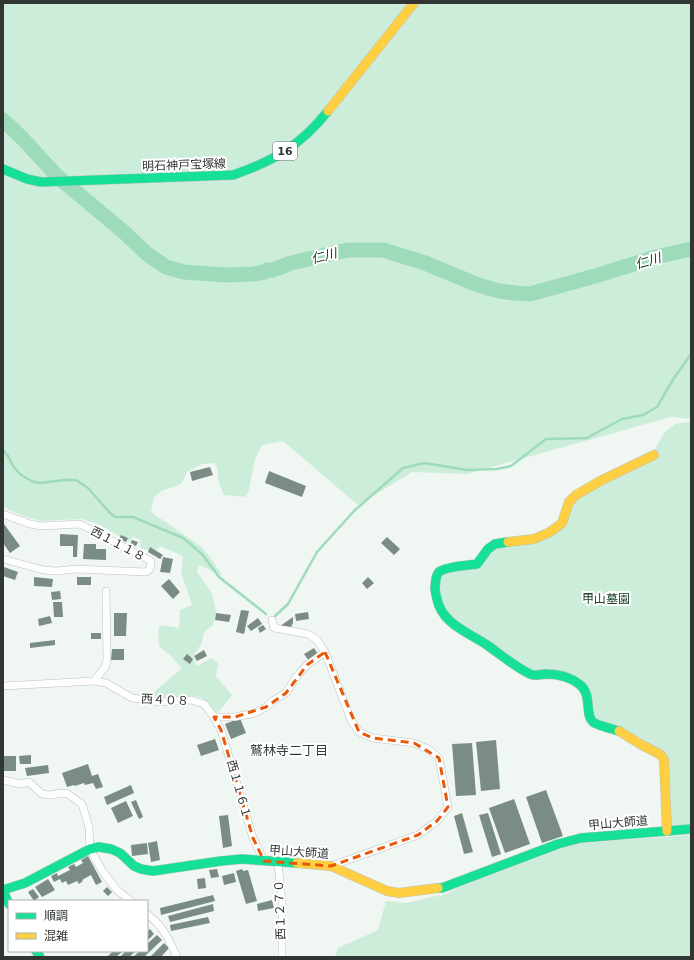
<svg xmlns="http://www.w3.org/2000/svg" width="694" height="960" viewBox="0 0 694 960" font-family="'DejaVu Sans','Noto Sans JP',sans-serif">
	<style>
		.green { fill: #cdeddb }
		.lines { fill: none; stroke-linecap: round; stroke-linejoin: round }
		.stream { stroke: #9edbbb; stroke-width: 2.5 }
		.river { stroke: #9edbbb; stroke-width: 15 }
		.building { fill: #7b8c85 }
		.street-casing { stroke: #bcc2be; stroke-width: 8 }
		.fast-casing { stroke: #bcc2be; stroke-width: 10 }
		.slow-casing { stroke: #bcc2be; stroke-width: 10 }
		.street { stroke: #fdfefd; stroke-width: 7 }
		.fast { stroke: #16e098; stroke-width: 9 }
		.slow { stroke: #ffcf43; stroke-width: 9 }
		.marked { fill: none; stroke: #e8590c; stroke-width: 3; stroke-dasharray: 8 5; stroke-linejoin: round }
		.labels { text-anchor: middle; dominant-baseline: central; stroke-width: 4; stroke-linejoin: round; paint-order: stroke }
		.shield { fill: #fff; stroke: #6f7270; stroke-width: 1 }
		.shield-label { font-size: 11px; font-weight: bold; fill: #313633 }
		.street-label { font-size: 12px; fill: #313633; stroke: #fff }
		.park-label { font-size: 12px; fill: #1b412e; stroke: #fff }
		.water-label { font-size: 13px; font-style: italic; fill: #0e3422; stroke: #fff }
		.neighbourhood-label { font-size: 13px; fill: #344039; stroke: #fff }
	</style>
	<rect width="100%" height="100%" fill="#f0f6f2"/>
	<path class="green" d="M3,3H691V419L671,417L467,474L412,472L358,505L283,441L262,445L255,459L249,490L245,497L224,495L219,484L217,466L213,463L202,464L187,472L182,483L180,484L175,487L163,490L154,497L151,512L203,548L223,576L199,565L197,572L212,593L216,611L213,625L204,632L202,643L193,656L197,666L211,658L218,663L216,676L232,695L217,714L202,698L193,696L156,701L154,692L182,668L172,657L159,646L158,629L161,625L179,628L180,610L192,605L181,572L183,556L160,546L154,553L139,547L141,540L133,537L129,542L100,525L82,519L41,521L26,517L3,507Z
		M688,422L691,423V825L670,826L666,760L595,721L581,682L532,671L456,623L441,604L439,579L442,574L478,567L497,547L552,534L572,503L653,452L665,432L675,424Z
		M691,835V957H335L338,948L378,930L386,901L407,903L440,895L439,897L462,886L554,851L581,843Z"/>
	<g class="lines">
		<path class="stream" d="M3,450L8,456L13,466L20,474L31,481L39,483L65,480H76L88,488L110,513L115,517H133L183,538L202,554L219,577L266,614
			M275,616L288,604L317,552L354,511L403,468L424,463L467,470L497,469L511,466L546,439L587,438L622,419L643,415L657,407L674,378L691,354"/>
		<path class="river" d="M3,120L22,138L58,177L125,233L146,253L166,267L184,272L226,275L253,274L265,272L267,270H273L291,263L348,250H383L425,263L478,285L499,291L515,293L530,294L595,276L656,257L691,249"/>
	</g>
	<path class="building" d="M210,467L213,475L192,481L190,472Z
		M269,471L306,486L302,497L265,483Z
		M4,524L20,546L10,553L3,543V525Z
		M60,534L78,535L77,557H73V546H60Z
		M121,535L128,538L126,542L119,539Z
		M387,537L400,549L394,555L381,543Z
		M132,540L138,542L136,546L130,544Z
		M84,544H96V549H106V560L83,559Z
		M150,547L163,555L160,559L148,552Z
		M163,557L173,559L170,573L160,572Z
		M4,567L18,572L15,580L3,576Z
		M34,577L53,579L52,587L34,586Z
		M77,577H91V585H77Z
		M368,577L374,583L367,589L362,583Z
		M169,579L180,592L173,599L161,586Z
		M60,591L61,599L52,600L51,592Z
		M53,602H62L63,617H54Z
		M241,610L249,611L244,634L236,632Z
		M308,612L309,619L296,621L295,614Z
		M114,613H127L126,636H114Z
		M216,613L231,615L229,622L215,620Z
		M50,616L52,623L39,626L38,619Z
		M293,617V623L291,627L280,626Z
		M258,618L262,624L251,631L247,626Z
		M263,625L266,629L260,633L258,628Z
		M91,633H101V639H91Z
		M55,640V645L30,648V643Z
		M314,648L318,654L309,661L304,654Z
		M112,649H124V660H111Z
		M204,650L207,656L197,661L194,656Z
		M187,654L193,659L190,664L183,659Z
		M240,718L246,733L231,739L225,724Z
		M215,739L219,750L201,756L197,745Z
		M496,740L500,789L481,791L476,742Z
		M472,743L476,795L456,796L452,744Z
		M31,755V764H20L19,756Z
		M3,756H16V771H3Z
		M88,764L92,776L98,774L103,787L96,789L93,783L85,785L84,783L75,786L74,785L67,787L62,773Z
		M48,765L49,773L27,776L25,768Z
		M131,785L134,793L107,805L104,797Z
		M546,790L563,836L542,843L526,797Z
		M514,799L530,844L505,853L489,808Z
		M136,800L143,817L139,819L131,802Z
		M126,801L133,816L118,823L111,808Z
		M462,813L473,852L464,854L454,816Z
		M488,813L501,854L492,857L479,815Z
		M228,815L232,846L223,848L219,816Z
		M157,841L160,860L151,862L148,843Z
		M147,843L148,854L132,856L131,845Z
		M88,856L102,882L96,885L91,875L82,880L83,881L79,884L77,881L68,885L66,881L62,883L60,879L54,882L51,876L57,873L58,876L70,870L68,867L74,864L76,867L83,863L81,860Z
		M217,869L219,877L211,878L209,870Z
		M242,869L243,871L248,870L257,901L246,904L236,871Z
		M234,873L236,882L224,885L222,876Z
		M205,878L206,888L198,889L197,879Z
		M48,879L55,890L42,897L35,887Z
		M107,887L112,892L108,896L103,891Z
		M33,889L39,897L34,901L28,892Z
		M213,895L215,901L161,915L160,908Z
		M272,900L274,908L258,911L257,904Z
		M213,904L214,911L170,922L168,916Z
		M208,917L210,923L171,931L170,925Z
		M150,929L154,934L147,941V932Z
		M157,935L162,940L144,957H133L140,951H147V944Z
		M164,943L169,948L161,957H150Z
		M113,951H123L116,957H107Z
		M126,951H136L129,957H120Z"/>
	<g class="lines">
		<defs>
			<path id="street" d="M3,514L30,524L41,526L80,524L151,561L150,569L146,572L76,569L56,571L43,570L3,559
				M272,620L274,628L308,634L317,640L325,652L351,720L359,732L373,738L414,743L428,749L439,758L448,807L437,821L418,835L331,866
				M94,681L106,666L107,659L106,591
				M3,686L94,681L106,683L132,698L161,702L191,700L204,704L214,717H235L255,713L266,707L274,700L286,693L297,676L307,665L325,652
				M214,717L221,730L253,838L264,861
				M3,780L20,784L29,782L42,794L49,795L63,793L68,794L82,804L89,827L90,849L103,872L117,890L131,901
				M278,863L282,902V957
				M147,914C164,927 168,938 177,957"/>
			<path id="fast" d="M3,169L27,179L41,182L233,175C274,161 301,145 328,111
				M508,542L495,544L488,549L477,564C469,565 444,567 439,572C435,576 436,582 435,587C435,591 436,595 437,599C442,624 468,632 487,645C500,654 515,667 530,674C534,676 540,675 545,674C557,674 569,676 579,684C593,694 584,714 593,722C596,725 613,729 619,731
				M438,888H442L558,844L581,838L691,829
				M3,890L25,883L90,849L99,847L111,849L120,853L134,866L141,869L153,871L221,861L242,859L297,863
				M3,891L9,904
				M36,951L40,957"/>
			<path id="slow" d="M328,111L414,3
				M508,542L534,539L550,532L562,523L569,502L576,495L602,480L654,455
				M619,731L640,744L661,755L664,760L667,831
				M297,863L331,866L387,891L399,893L438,888"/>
		</defs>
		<use href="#street" class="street-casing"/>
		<use href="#fast" class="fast-casing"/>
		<use href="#slow" class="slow-casing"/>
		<use href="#street" class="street"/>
		<use href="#fast" class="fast"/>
		<use href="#slow" class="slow"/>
	</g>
	<path class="marked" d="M325,652L359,732L373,738L414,743L439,758L448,807L437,821L418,835L331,866L264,861L253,838L221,730L214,717H235L266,707L286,693L307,665Z"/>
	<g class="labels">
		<rect class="shield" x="273" y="142" width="24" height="18" rx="3"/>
		<g class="shield-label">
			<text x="285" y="151">16</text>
		</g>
		<g class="street-label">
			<text transform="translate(184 165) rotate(-2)">明石神戸宝塚線</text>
			<text transform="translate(118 544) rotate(28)">西１１１８</text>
			<text transform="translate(165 700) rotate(3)">西４０８</text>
			<text transform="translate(239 789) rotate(74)">西１１６１</text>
			<text transform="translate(618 823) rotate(-5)">甲山大師道</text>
			<text transform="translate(299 852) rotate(4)">甲山大師道</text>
			<text transform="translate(280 910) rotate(-92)">西１２７０</text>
		</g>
		<g class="park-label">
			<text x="606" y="599">甲山墓園</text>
		</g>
		<g class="water-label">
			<text transform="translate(324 256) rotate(-14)">仁川</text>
			<text transform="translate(648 261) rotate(-16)">仁川</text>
		</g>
		<g class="neighbourhood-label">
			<text x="289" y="750">鷲林寺二丁目</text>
		</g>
	</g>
	<rect width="694" height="960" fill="none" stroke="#313633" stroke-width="8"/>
	<rect x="8" y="900" width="140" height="52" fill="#ffffff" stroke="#adafad"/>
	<rect x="16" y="913" width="20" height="6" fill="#16e098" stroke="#adafad"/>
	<text x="44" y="920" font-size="12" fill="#313633">順調</text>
	<rect x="16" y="933" width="20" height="6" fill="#ffcf43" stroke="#adafad"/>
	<text x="44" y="940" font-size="12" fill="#313633">混雑</text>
</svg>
